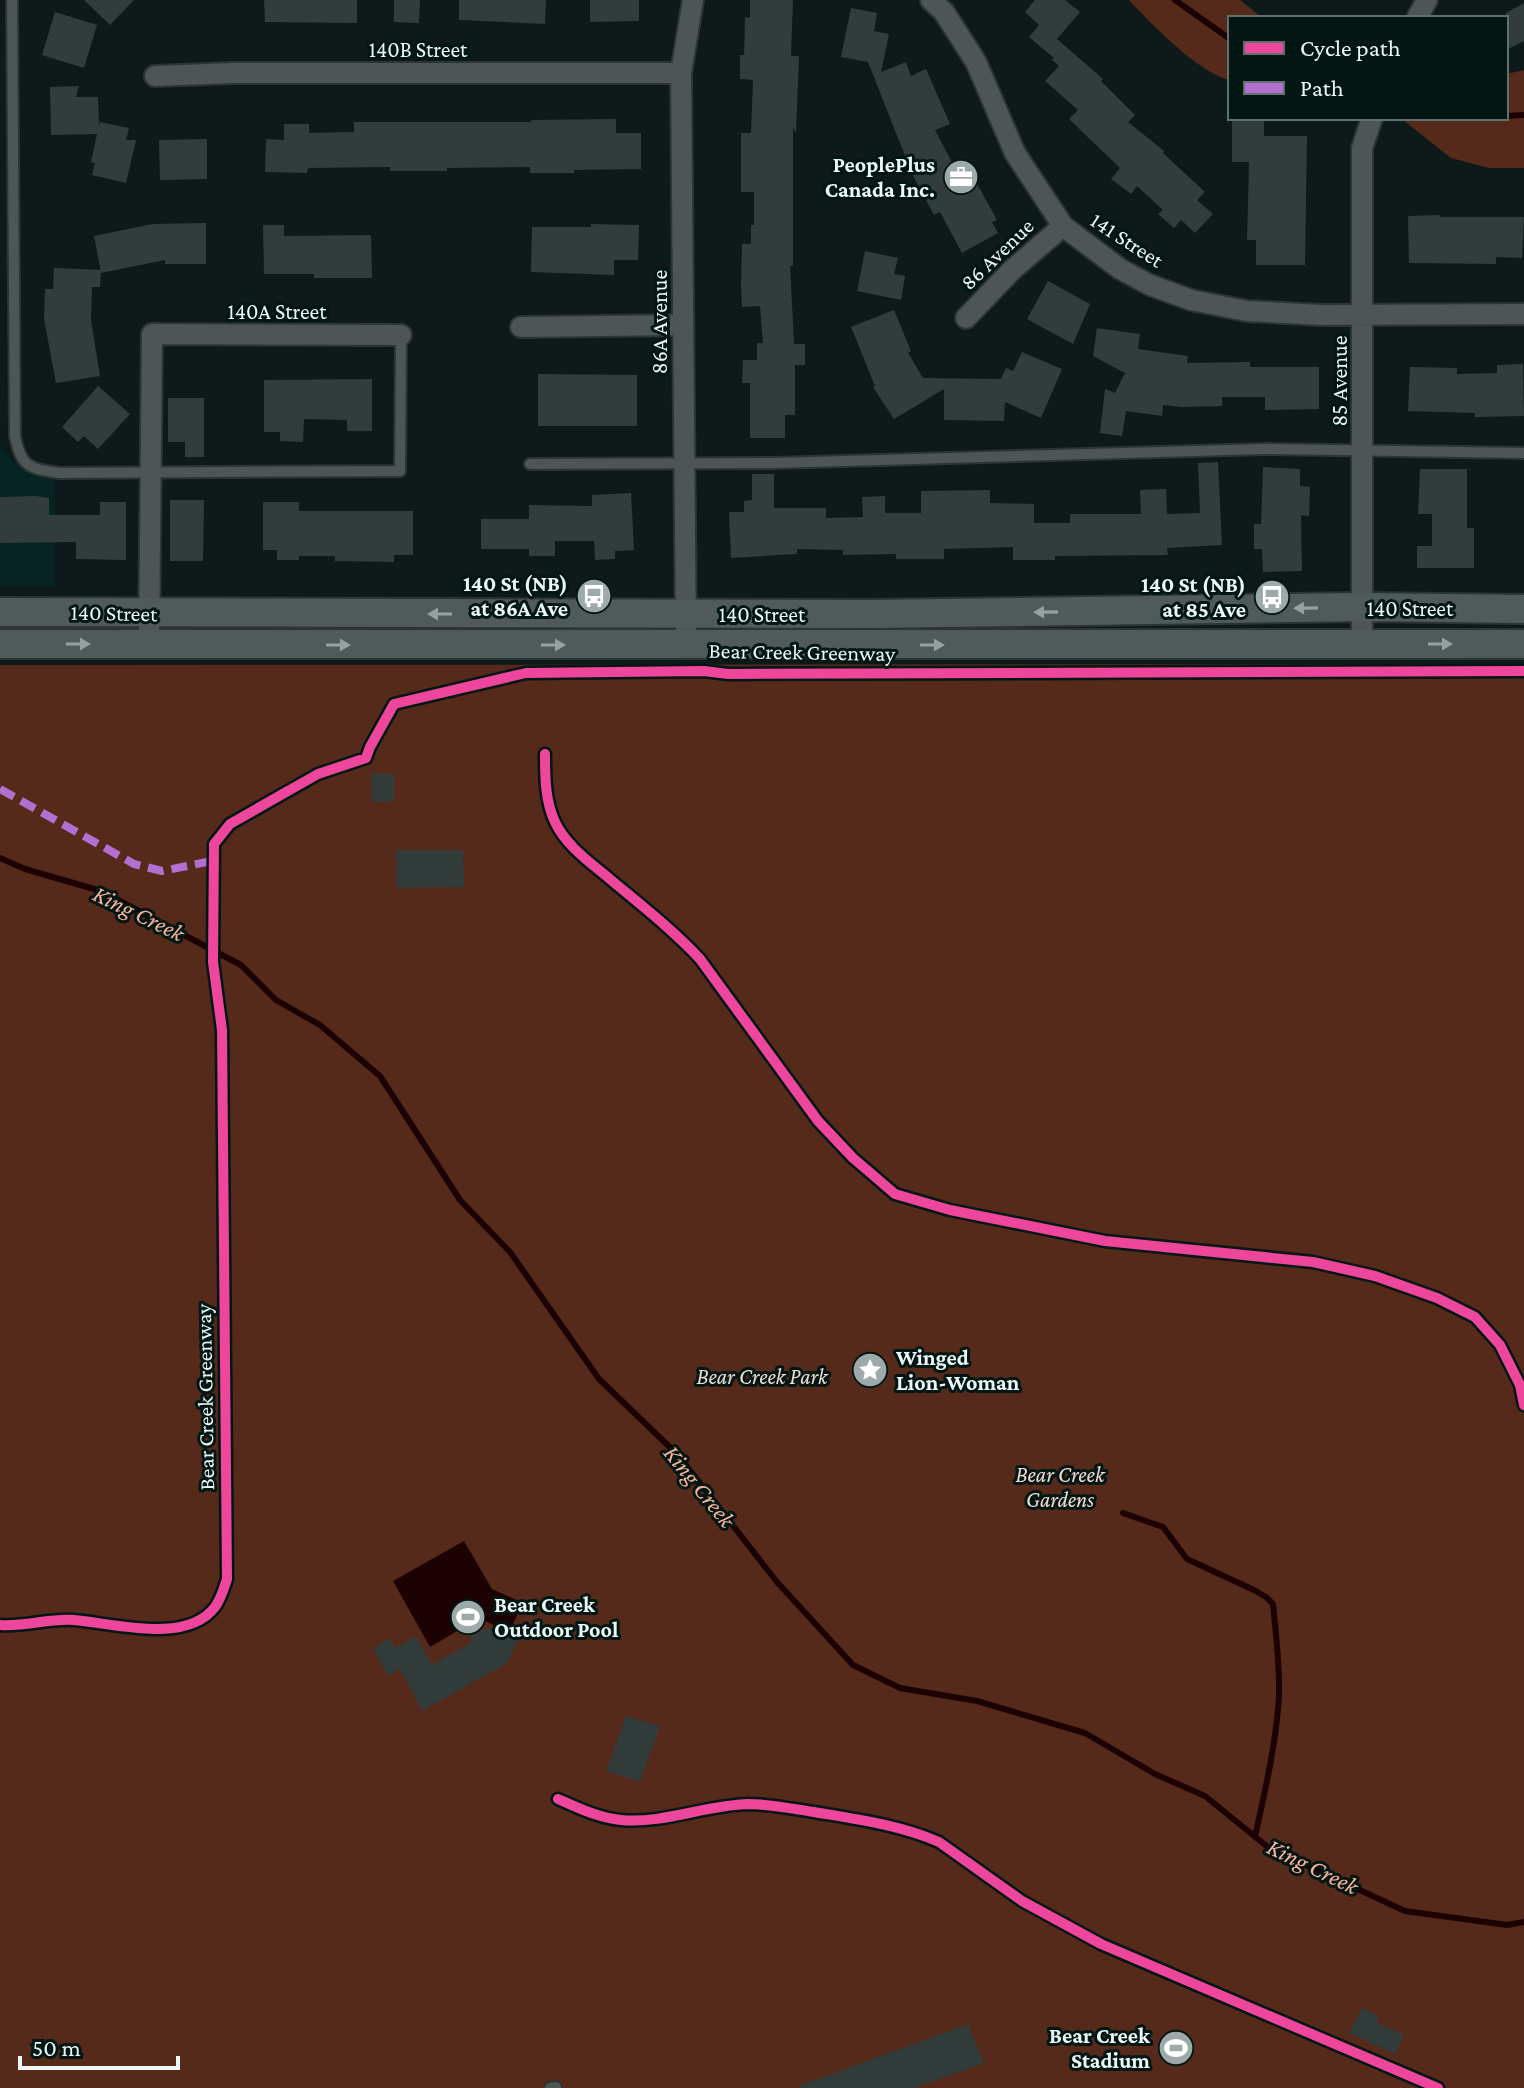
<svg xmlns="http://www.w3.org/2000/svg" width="1524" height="2088" viewBox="0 0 1524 2088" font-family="'Crimson Pro',serif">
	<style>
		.built { fill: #052422 }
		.green { fill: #552a1b }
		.water { fill: #1c0202 }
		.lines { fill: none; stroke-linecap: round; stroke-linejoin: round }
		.stream { stroke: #1c0202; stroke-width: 6 }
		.building { fill: #323c3b }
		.lane-casing { stroke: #2c3434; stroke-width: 14 }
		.street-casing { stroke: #2c3434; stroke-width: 24 }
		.secondary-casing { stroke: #2c3434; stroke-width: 32 }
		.lane { stroke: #4d5654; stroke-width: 10 }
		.street { stroke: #4d5654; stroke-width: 20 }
		.secondary { stroke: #4f5a59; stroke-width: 28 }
		.quiet { stroke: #b36fd0; stroke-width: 8; stroke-dasharray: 16 8; stroke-linecap: butt }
		.cycleway-casing { stroke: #021614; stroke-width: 15 }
		.cycleway { stroke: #ed469a; stroke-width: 10 }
		.oneway { fill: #95a1a0 }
		.labels { text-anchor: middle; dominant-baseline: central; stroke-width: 6; stroke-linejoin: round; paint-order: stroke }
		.street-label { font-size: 22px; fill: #ebf8f6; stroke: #021614 }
		.poi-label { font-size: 22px; font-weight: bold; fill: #ebf8f6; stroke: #021614; text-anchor: end }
		.park-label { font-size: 22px; font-style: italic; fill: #f3dad1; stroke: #021614 }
		.water-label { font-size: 24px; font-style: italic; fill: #fab39a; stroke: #021614 }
	</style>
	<rect width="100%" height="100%" fill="#0e1a19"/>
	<path class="built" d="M0,444L12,461L33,475L55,477V586H0Z"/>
	<path class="green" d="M1129,0H1240L1259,15L1273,18H1230V80C1200,74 1151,24 1129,0Z
		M1524,70V168H1489L1451,158L1403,120L1404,118H1506V74Z
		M1524,664V2088H0V665Z"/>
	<path class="water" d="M464,1541L492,1589L523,1603L509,1632L479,1618L430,1647L393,1581Z"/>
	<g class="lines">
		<path class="stream" d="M1175,0L1230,39
			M1506,116L1524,115
			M0,858L25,869L101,891L241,965L276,1000L320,1025L380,1076L460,1200L510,1252L599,1379L678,1455L777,1582L853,1665L900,1688L977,1701L1085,1733L1155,1774L1205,1796L1269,1848L1405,1911L1507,1925L1524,1922
			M1123,1513L1163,1527L1187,1559L1254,1590L1266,1597L1273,1604C1276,1635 1280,1666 1279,1697C1276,1744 1265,1791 1255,1837"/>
	</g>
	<path class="building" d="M84,0H134L110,25Z
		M264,0H357V23L265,22Z
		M394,0H420L419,23L394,22Z
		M459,0H546L545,24L459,20Z
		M590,0H639V21L590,22Z
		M750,0H793L791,56H799L796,133L793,127V266H790L794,344H805V365H795V415H785V438H750V383H742L743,360H757V343H763L760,306L742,307L741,285L742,244H751V225H754V192H741V133H751L753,80L740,79V55H744L745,17L750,18Z
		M1035,0H1065L1080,12L1057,39L1103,79L1101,81L1135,115L1128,122L1164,151L1163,153L1205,192L1197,200L1213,214L1195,233L1181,220L1174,228L1158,214L1163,210L1137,186L1131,194L1111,179L1120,168L1069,119L1078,110L1045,81L1059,66L1052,60L1054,58L1029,37L1039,25L1025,12Z
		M1524,3V41L1506,50V13Z
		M851,8L877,13L874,31L889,34L881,72L906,62L911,76L926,69L950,124L935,130L958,174L969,169L997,220L992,222L998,233L962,253L940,212L934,215L913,176L868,62L841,57Z
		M55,12L97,25L84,68L42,55Z
		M79,86L76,97H98L99,126L100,122L129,128L126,140H136L126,183L92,175L95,163L91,162L97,134L51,135L50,87Z
		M1232,118H1264V136H1307L1305,265H1256V240H1247L1249,162H1232Z
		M616,119V133H641V169L574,170V173H530V167L447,168V171H390V167L308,168L307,173L265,172L266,139L284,140V124H309V133L354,132V122H531V120Z
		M207,139V179L160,180L159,140Z
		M1440,215V217H1524L1522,258L1496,257V264L1409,263L1408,216Z
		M206,223V264H165V260L101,273L94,236L153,224Z
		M591,224L639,225L638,260H614V275L531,272L532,227H591Z
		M263,225H284V236L371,235L372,278H314V274H264Z
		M865,251L898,258L894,274L905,276L901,300L857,291Z
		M54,268L101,270L100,287H92L91,320L100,376L56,383L44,319L45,289H53Z
		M1048,281L1090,304L1073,344L1027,319Z
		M894,310L911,351L908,353L923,378L1001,379L1006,368L1013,371L1022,352L1062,369L1041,418L1005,402L1004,421L944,420V389L894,419L873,387L875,386L851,327Z
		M1097,328L1140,334L1138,349L1188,356L1187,363L1250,362V367H1319V409L1265,410V397H1222V406L1181,407L1163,405L1162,416L1126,411L1122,436L1100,433L1105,389L1115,393L1125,373L1093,356Z
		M1523,364L1524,416L1475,417V413L1408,411L1410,367L1457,368V374L1497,373V365Z
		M538,374L637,375V426H538Z
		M372,379V431H347V420L304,419L303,442L280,441V432H264V380Z
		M98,386L130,414L98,449L84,436L78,442L62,427Z
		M168,398H204V457H185V442H168Z
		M1218,462L1222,545L1167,548L1168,555L1055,556V560H1013V547L944,549V559H896V554L843,555V550L797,549V554L731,558L729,512H744V501L752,500V474H774V508H826V518L863,517L862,497L885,496V513H921V491L990,490V503L1034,504V523H1070V514H1141L1140,490L1166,489L1167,514L1200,513L1198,463Z
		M1263,467L1300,469V486L1310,487L1309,516L1301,515L1302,571L1263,572L1262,549H1254V524H1261Z
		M1420,469H1467V528H1474V568H1417V546H1432V514H1418Z
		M631,493L634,550L615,551V559L595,560L594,541H555V556H529V549H481V519H529V505L592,506V495Z
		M36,496L49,498V515H100V502H126V560L76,559V542L0,543V497Z
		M170,500H204L203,561H170Z
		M263,502H299V511H413V555H394V562L335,561V556H299V560H277V550H263Z
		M371,774H394V801L372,802Z
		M396,850H463L464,887L396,888Z
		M487,1628L518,1640L507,1663L422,1711L400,1669L388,1676L373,1648L390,1638L395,1648L416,1636L432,1665L472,1642L470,1636Z
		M626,1716L660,1726L640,1782L606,1771Z
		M1362,2008L1379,2016L1376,2022L1404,2035L1395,2054L1349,2033Z
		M968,2024L984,2063L914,2088H800L799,2086Z"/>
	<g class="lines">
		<defs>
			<path id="lane" d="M12,0L15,437C22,468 29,468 59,473L400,471L401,335
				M530,464L774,463L1264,449L1524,453
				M550,2088L556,2087"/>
			<path id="street" d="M931,0L944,12L976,62L1015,153L1063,226L1120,269L1150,285L1191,300L1247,311L1322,315L1524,314
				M1417,18L1427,0
				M155,76L233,73H681
				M966,318L1012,270L1063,226
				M521,327L683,325
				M149,645L152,334L401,335
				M686,645L681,73L693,0
				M1362,645V148L1372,118"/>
			<path id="secondary" d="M0,612L872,614L1363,607L1524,609
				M0,644H1524"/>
		</defs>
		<use href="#lane" class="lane-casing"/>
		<use href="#street" class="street-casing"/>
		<use href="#secondary" class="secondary-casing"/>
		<use href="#lane" class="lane"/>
		<use href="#street" class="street"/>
		<use href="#secondary" class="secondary"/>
		<path class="quiet" d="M0,789L134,864L162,871L212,861"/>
		<defs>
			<path id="cycleway" d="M545,754C545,776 545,801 555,822C566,846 591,863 611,880C641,905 673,930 700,959L818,1121L853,1158L895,1194L950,1210L1105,1241L1313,1262L1375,1276L1437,1298L1475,1317L1500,1345L1520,1385L1524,1405
				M0,1625C25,1627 49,1618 74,1620C113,1623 186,1645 215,1607C221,1599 224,1588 227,1579L222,1030L213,962L214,844L230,824L318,774L366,758L370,747L394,704L526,673L704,671L728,674L1524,671
				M558,1799C578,1808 599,1818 621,1820C663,1824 706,1805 748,1804C770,1804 793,1809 814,1812C856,1819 900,1825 939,1842L1022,1901L1101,1944L1438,2088"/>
		</defs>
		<use href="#cycleway" class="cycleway-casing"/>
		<use href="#cycleway" class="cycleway"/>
	</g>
	<defs><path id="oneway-solid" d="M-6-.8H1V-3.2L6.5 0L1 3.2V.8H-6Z" transform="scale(2)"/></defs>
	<g class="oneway">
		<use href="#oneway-solid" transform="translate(1306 608) rotate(179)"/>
		<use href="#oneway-solid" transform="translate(1046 612) rotate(179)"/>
		<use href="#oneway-solid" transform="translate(440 614) rotate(-180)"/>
		<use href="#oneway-solid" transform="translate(78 644)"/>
		<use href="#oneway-solid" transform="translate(1440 644)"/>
		<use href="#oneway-solid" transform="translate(338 645)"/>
		<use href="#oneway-solid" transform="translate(553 645)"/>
		<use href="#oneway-solid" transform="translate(932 645)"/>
	</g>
	<defs>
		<symbol id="office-disc" viewBox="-11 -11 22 22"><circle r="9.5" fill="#9eaaa9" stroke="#021614"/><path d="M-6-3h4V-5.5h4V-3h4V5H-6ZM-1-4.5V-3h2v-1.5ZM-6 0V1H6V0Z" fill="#fff"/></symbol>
		<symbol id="bus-disc" viewBox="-11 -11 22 22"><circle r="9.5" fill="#9eaaa9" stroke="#021614"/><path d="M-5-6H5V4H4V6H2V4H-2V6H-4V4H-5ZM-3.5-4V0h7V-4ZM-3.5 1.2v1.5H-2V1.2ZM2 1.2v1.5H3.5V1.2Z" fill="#fff"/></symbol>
		<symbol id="sight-disc" viewBox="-11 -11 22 22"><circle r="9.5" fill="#9eaaa9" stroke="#021614"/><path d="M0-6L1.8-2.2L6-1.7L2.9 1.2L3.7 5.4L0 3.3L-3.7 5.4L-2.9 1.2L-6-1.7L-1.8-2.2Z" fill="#fff"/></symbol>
		<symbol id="stadium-disc" viewBox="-11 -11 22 22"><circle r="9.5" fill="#9eaaa9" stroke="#021614"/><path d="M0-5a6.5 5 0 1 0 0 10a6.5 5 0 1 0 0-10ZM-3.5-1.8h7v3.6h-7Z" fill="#fff"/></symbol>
	</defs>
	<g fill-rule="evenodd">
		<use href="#office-disc" x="941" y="157" width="40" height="40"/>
		<use href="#bus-disc" x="574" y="576" width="40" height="40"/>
		<use href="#bus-disc" x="1252" y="577" width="40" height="40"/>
		<use href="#sight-disc" x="850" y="1350" width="40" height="40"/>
		<use href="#stadium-disc" x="448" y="1597" width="40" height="40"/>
		<use href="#stadium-disc" x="1156" y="2028" width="40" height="40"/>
	</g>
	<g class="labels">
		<g class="street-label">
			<text x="418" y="49">140B Street</text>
			<text transform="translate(1127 240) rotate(33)">141 Street</text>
			<text transform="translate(997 254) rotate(-44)">86 Avenue</text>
			<text x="277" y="311">140A Street</text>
			<text transform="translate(659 322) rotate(-90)">86A Avenue</text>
			<text transform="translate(1339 381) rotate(-90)">85 Avenue</text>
			<text x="1410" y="608">140 Street</text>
			<text transform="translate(114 613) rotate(1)">140 Street</text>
			<text x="762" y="614">140 Street</text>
			<text transform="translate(802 652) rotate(1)">Bear Creek Greenway</text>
			<text transform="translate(205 1397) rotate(-91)">Bear Creek Greenway</text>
		</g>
		<g class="poi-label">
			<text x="935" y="164">PeoplePlus<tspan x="935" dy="25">Canada Inc.</tspan></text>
			<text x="568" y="583">140 St (NB)<tspan x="568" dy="25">at 86A Ave</tspan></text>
			<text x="1246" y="584">140 St (NB)<tspan x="1246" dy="25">at 85 Ave</tspan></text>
			<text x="896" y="1357" text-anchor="start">Winged<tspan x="896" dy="25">Lion-Woman</tspan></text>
			<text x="494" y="1604" text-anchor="start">Bear Creek<tspan x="494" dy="25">Outdoor Pool</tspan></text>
			<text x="1150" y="2035">Bear Creek<tspan x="1150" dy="25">Stadium</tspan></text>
		</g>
		<g class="park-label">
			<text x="762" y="1376">Bear Creek Park</text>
			<text x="1060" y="1474">Bear Creek<tspan x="1060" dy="25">Gardens</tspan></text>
		</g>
		<g class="water-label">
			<text transform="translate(139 913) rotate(26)">King Creek</text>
			<text transform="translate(700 1486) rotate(51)">King Creek</text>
			<text transform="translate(1313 1866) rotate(26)">King Creek</text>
		</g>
	</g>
	<rect x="1228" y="16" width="280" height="104" fill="#021614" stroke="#5f706e" stroke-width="2"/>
	<rect x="1244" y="42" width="40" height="12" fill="#ed469a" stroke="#5f706e" stroke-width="2"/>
	<text x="1300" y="56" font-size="24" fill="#ebf8f6">Cycle path</text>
	<rect x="1244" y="82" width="40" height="12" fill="#b36fd0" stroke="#5f706e" stroke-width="2"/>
	<text x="1300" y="96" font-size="24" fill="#ebf8f6">Path</text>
	<path d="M20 2056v12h158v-12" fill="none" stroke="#ebf8f6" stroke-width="4"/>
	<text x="32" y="2056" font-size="24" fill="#ebf8f6" stroke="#021614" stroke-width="6" paint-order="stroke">50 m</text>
</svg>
